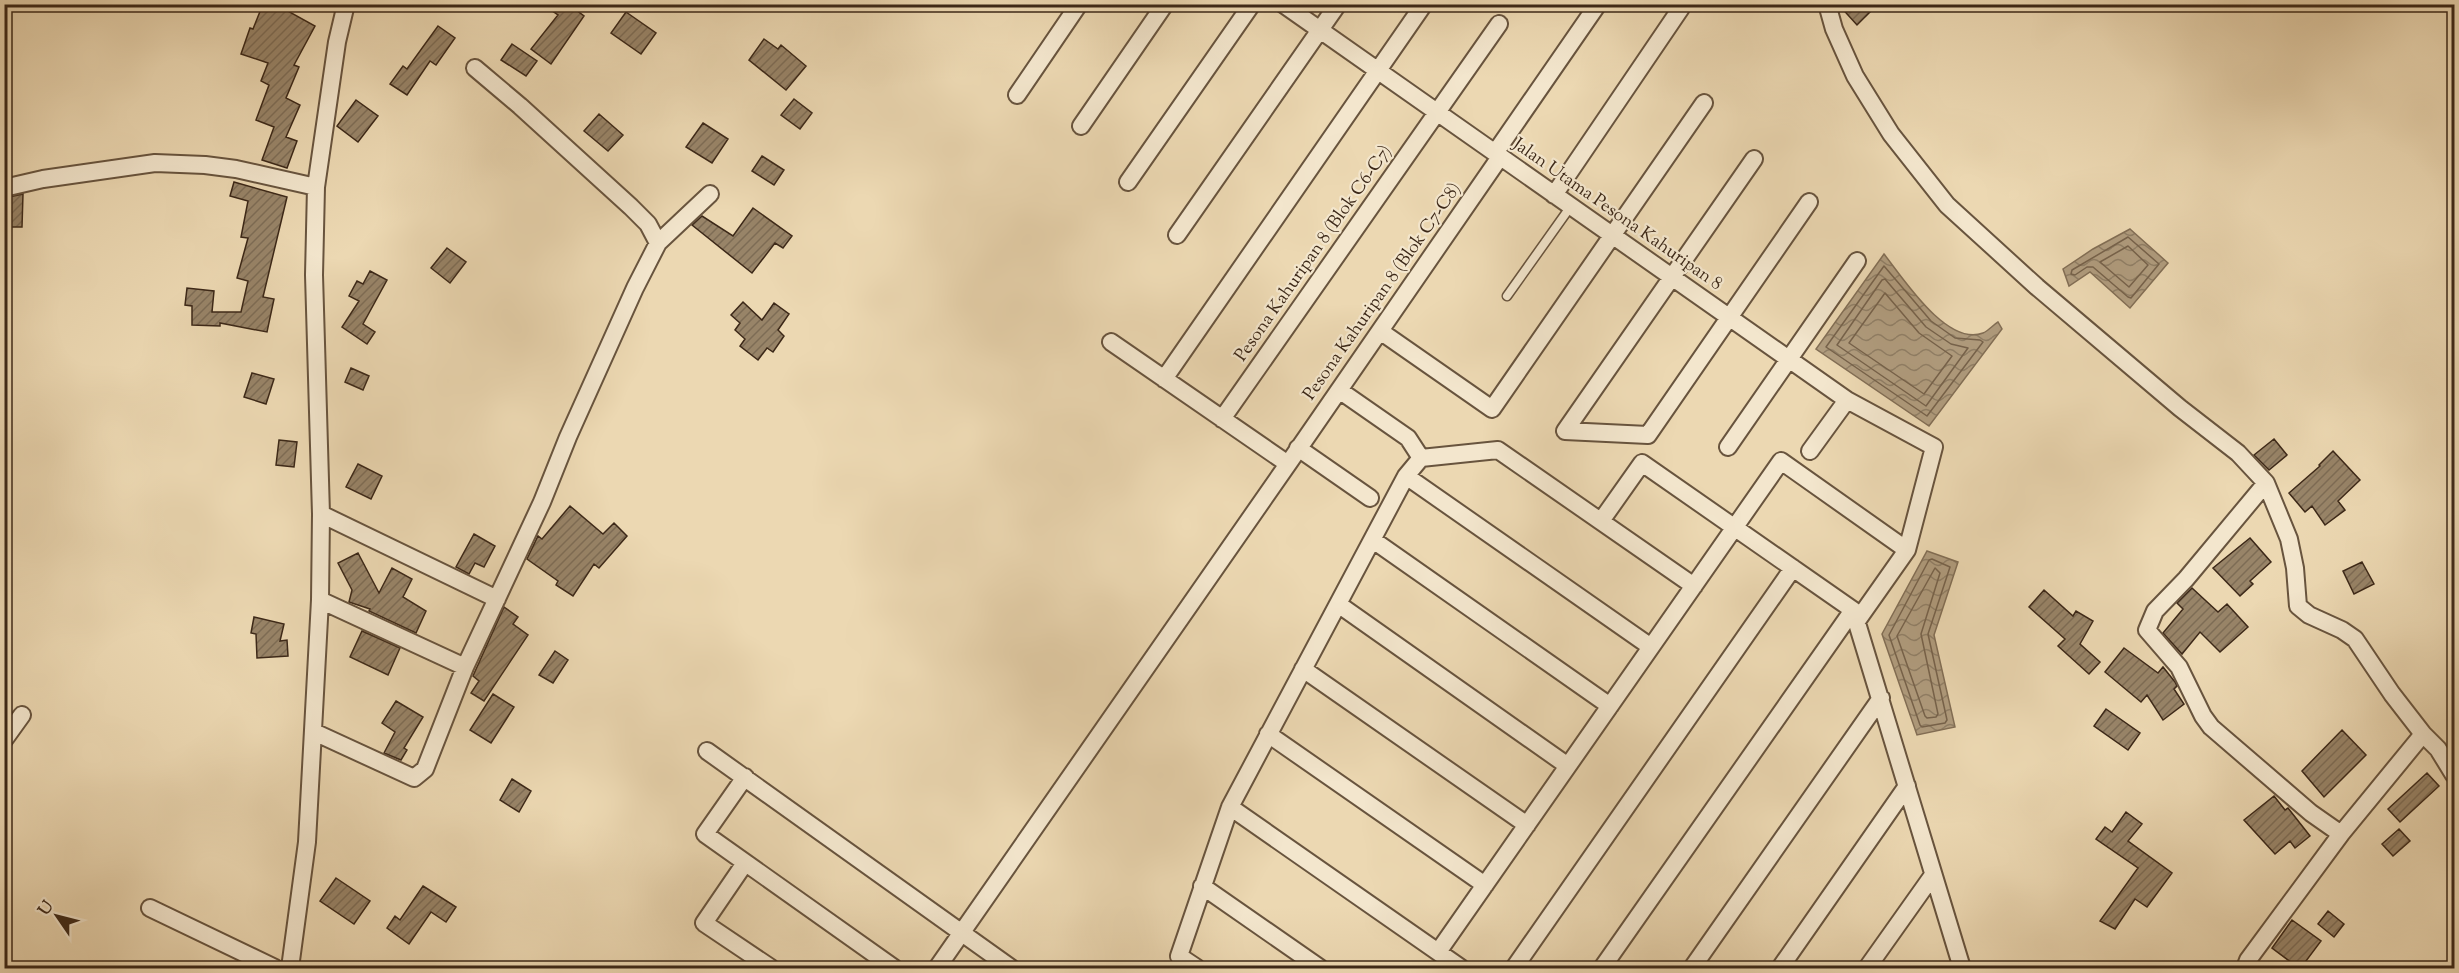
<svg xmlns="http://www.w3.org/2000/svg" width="2459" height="973" viewBox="0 0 2459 973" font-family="'Sorts Mill Goudy',serif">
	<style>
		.water { fill: url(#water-waves); stroke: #826e55; stroke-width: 1.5 }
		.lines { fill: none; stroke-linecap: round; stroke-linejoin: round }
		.shore { stroke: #76624b; stroke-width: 1.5 }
		.building { fill: url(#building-hatch); stroke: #3c2818; stroke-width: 1.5 }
		.service-casing { stroke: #68543e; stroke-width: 11 }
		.minor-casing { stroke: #68543e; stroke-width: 20 }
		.service { stroke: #f3e6cd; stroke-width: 8 }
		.minor { stroke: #f3e6cd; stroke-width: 16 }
		.labels { text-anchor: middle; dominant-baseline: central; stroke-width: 4.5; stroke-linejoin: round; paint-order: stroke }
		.street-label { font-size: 18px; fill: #3c2818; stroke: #f3e6cd }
	</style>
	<defs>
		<pattern id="water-waves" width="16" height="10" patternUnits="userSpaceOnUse" patternTransform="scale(1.5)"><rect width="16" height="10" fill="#b09c7e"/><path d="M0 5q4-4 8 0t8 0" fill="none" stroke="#907f66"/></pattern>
		<pattern id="building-hatch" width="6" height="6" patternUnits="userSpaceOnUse" patternTransform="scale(1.5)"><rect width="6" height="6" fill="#988468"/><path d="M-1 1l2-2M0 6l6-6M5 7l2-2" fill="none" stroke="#7d6c55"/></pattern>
	</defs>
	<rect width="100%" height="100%" fill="#ecd8b2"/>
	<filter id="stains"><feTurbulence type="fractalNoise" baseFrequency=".00333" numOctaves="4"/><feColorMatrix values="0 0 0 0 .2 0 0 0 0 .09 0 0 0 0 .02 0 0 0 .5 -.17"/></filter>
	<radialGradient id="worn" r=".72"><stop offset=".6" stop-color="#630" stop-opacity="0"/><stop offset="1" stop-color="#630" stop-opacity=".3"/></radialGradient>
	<path class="water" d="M2130,229L2168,263L2130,308L2090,272L2069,286L2063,269L2093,249Z
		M1884,254C1903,278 1947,347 1983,333C1988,331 1993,325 1998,322L2002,329L1929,426L1816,349Z
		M1927,551L1958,562L1934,635L1955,727L1917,735L1882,634Z"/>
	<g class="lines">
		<path class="shore" d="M2128,237L2159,264L2131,298L2128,297L2093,267H2087L2075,275L2071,274L2072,270Z
			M2128,246L2148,265L2129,287L2100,262Z
			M1884,266L1931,321L1955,338L1980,340L1983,342L1927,416L1826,347Z
			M1885,279L1926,327L1951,344L1968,348L1926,406L1837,345L1882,280Z
			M1885,293L1919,333L1952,356L1924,394L1849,343Z
			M1932,559L1950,567L1928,634L1947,720L1945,723L1922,727L1920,725L1889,635L1929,560Z
			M1935,568L1940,573L1921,634L1938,714L1936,717L1927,718L1925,716L1897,636Z"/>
	</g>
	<path class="building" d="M263,4H286L284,9L315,26L294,65L299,67L286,98L300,105L286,137L297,141L287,168L262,160L274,127L256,120L269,85L261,81L268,63L241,54L250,28L253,29Z
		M542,4H568L584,16L551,64L531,49L558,15Z
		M1838,4H1878L1857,25Z
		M626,12L656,33L641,54L611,33Z
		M438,26L455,38L436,65L430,61L407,95L390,84L403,66L407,69Z
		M764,39L778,49L781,45L806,66L786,90L749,60Z
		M512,44L537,61L526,76L501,60Z
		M794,99L812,113L800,129L781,115Z
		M356,100L378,116L358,142L337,126Z
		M599,114L623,135L608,151L584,131Z
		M703,123L728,139L712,163L686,147Z
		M762,156L784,170L774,185L752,171Z
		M234,182L287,197L263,297L274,299L267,332L220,323V326L192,325V306L185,305L187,288L214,291L212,312H241L248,281L237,278L248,238L241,237L248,201L230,196Z
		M23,194L22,227H4V198Z
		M753,208L792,236L783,248L775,243L752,273L692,225L702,216L733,236Z
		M447,248L466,262L450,283L431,268Z
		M370,271L387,280L363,324L375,332L367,344L342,327L359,301L349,296L357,281L363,284Z
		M743,302L762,320L774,303L789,314L778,330L784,336L773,352L767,348L758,360L740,346L745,339L735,330L740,323L731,315Z
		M351,368L369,376L363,390L345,382Z
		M252,373L274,379L266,404L244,397Z
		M2274,439L2287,455L2269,470L2254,455Z
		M279,440L297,442L294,467L276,465Z
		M2333,451L2360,480L2338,501L2345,510L2325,525L2312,506L2305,512L2289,493L2320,466L2319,465Z
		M358,464L382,476L371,499L346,487Z
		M570,506L603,534L614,523L627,536L599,568L594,564L573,596L556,585L558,581L527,559L538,536L542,539Z
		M474,534L495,546L484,567L475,563L469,574L456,567Z
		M2250,538L2271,562L2250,581L2253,584L2240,596L2213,568Z
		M358,553L379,593L392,568L412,579L403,597L426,611L416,633L369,611L370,609L349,602L352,590L338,563Z
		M2362,562L2374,584L2354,594L2343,571Z
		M2192,588L2218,612L2227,604L2248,627L2220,652L2200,632L2182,654L2163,633L2183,609L2177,603Z
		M2044,590L2073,616L2076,611L2093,621L2080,644L2100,662L2089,674L2058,646L2065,639L2029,607Z
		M504,607L518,617L513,624L528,635L484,701L471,693L479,681L473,676Z
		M254,617L284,624L280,641L287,640L288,656L257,658L256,634L251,633Z
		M362,631L400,648L388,675L350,657Z
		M2124,648L2158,673L2163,667L2175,682L2177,686L2174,689L2184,704L2163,720L2147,695L2141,702L2105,672Z
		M555,651L568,660L553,683L539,675Z
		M493,694L514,707L491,743L470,730Z
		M396,701L423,717L404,748L407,750L401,760L384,753L395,732L382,723Z
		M2106,709L2140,733L2128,750L2094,726Z
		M2342,730L2366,755L2324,797L2302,771Z
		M2427,773L2439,786L2400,822L2388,809Z
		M512,779L531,791L519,812L500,800Z
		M2274,796L2285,810L2288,808L2310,836L2295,848L2290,841L2275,854L2244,820Z
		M2126,812L2142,824L2128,841L2172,873L2147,907L2135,899L2115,929L2100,921L2138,868L2096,839L2105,827L2112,832Z
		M2399,829L2410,841L2393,856L2382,844Z
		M336,878L370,901L354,924L320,901Z
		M423,886L456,907L446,922L431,912L409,944L387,928L395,916L400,920Z
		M2328,911L2344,924L2334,937L2318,924Z
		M2292,920L2321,941L2300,969L2272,948Z"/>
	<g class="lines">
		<defs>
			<path id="service" d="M1507,296L1571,206"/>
			<path id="minor" d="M1283,4L1847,400L1934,447L1907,550L1857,621
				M1827,4L1834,29L1855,76L1891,134L1947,205L2037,287L2180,408L2238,453L2266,483L2289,539L2295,568L2298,606L2309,615L2342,630L2355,639L2392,694L2423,734L2438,749L2454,775
				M1017,95L1079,4
				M1081,126L1165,4
				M1495,153L1598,4
				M1754,159L1565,431L1648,435L1809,202
				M1128,182L1252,4
				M4,188L43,179L155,163L205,165L236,169L316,187
				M1554,195L1681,8L1677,4
				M1177,235L1338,4
				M658,243L710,194
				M1380,331L1492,409L1704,103
				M1111,342L1288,464L1500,157
				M1164,379L1424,4
				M1339,390L1408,438L1421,458
				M1222,419L1499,24
				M1728,447L1857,261
				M1298,448L1370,498
				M1810,451L1847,400
				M1406,476L1651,647
				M2266,483L2186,579L2155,611L2147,630L2179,667L2203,716L2211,727L2311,813L2341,834
				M321,514L497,599
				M1601,521L1642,463L1853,610L1962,968
				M1373,540L1610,706
				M320,600L465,667
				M1338,604L1568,766
				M1303,669L1527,825
				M314,732L414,778L425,769L465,667L542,502L568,437L635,288L658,243L648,224L631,207L520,106L475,68
				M1268,734L1485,885
				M4,740L22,715
				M707,751L1011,968
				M745,777L705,834L894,968
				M1230,807L1461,968
				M745,863L704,923L771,968
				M1202,886L1320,968
				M150,908L275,968
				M1438,952L1781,461L1907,550
				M290,968L307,842L320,600L321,514L314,275L316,187L337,42L346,4
				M937,968L1288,464
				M1197,968L1179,956L1230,807L1406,476L1421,458L1498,450L1694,586
				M1514,968L1793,568
				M1602,968L1853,610
				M1692,968L1881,698
				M1780,968L1907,786
				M1867,968L1933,875
				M2245,968L2248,960L2341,834L2423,734"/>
		</defs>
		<use href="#service" class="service-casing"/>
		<use href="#minor" class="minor-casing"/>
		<use href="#service" class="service"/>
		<use href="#minor" class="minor"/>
	</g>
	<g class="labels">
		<g class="street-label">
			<text transform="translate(1617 215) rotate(35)">Jalan Utama Pesona Kahuripan 8</text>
			<text transform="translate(1314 254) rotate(-55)">Pesona Kahuripan 8 (Blok C6-C7)</text>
			<text transform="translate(1383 292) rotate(-55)">Pesona Kahuripan 8 (Blok C7-C8)</text>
		</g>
	</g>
	<rect width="2459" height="973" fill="none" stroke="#ecd8b2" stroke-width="24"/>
	<rect x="6" y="6" width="2447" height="961" fill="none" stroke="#3c2818" stroke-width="3"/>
	<rect x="12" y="12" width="2435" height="949" fill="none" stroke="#3c2818" stroke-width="1.5"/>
	<g transform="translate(57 916) rotate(305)" stroke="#f3e6cd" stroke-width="4.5" paint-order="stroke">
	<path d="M0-4.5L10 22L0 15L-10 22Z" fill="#3c2818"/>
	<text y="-9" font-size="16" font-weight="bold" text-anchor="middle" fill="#3c2818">U</text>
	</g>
	<rect width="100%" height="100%" filter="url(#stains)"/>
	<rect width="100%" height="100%" fill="url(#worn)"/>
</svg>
